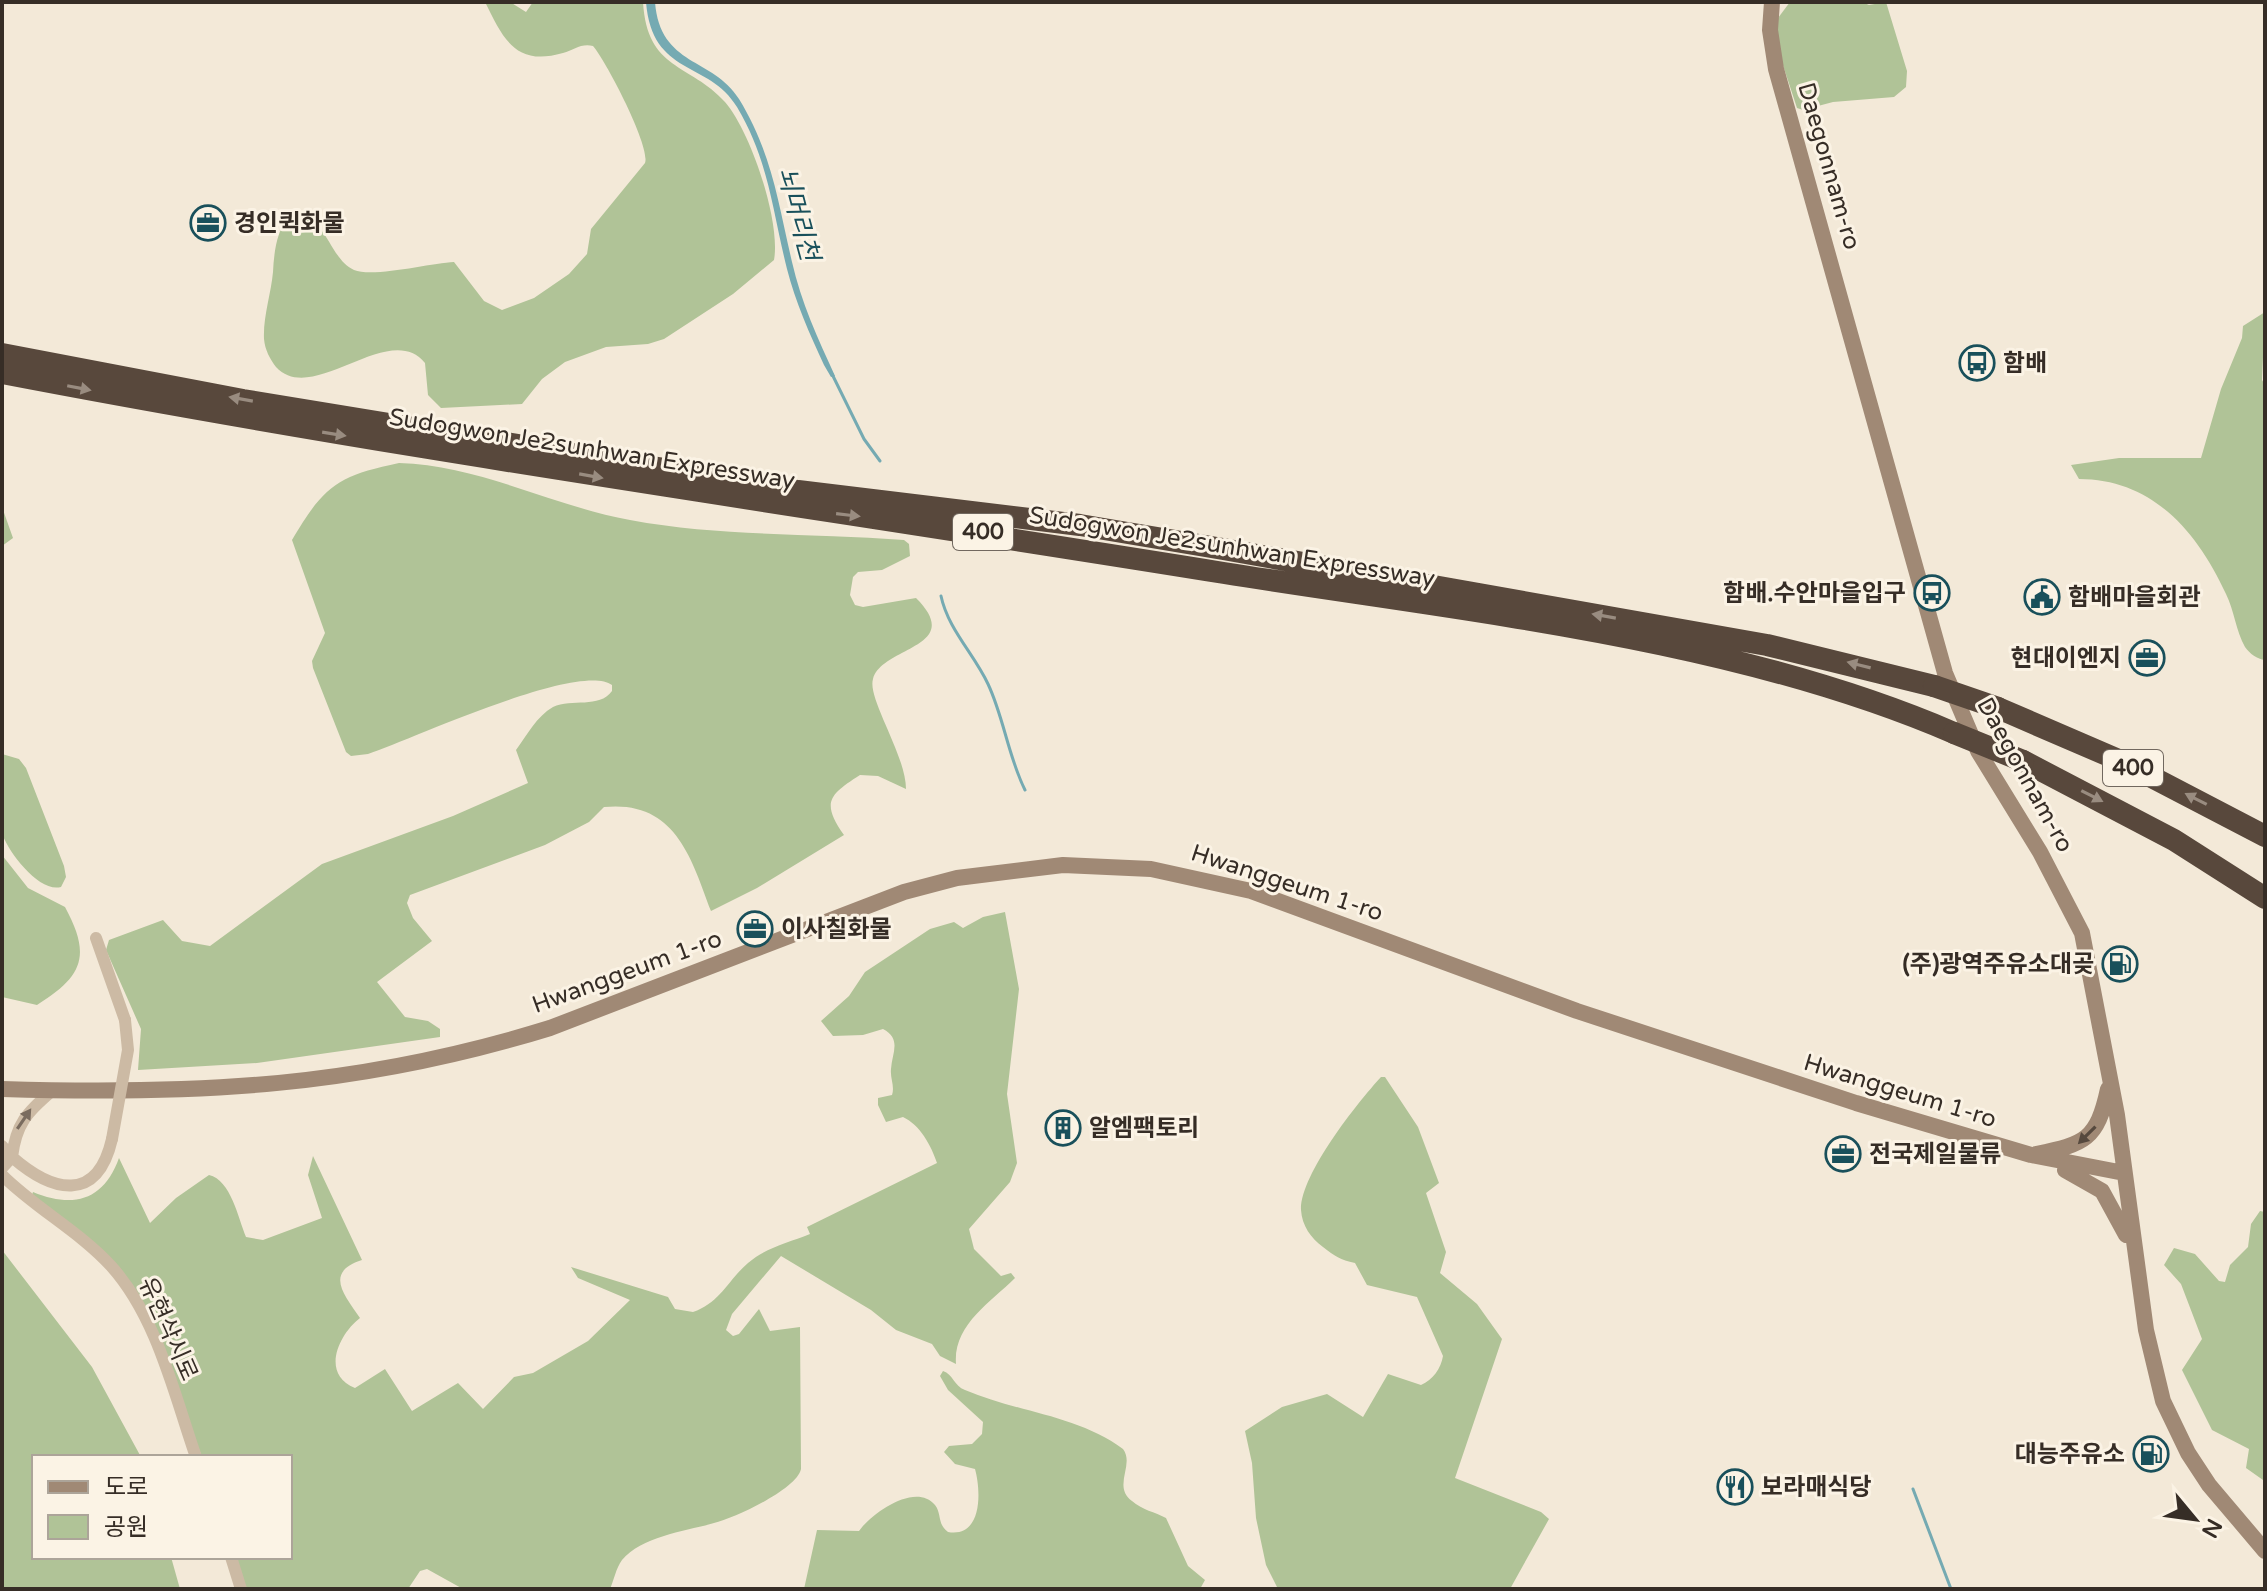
<svg xmlns="http://www.w3.org/2000/svg" width="2267" height="1591" viewBox="0 0 2267 1591" font-family="'Varela Round','Noto Sans KR',sans-serif">
	<style>
		.green { fill: #b0c397 }
		.water { fill: #75aab2 }
		.lines { fill: none; stroke-linecap: round; stroke-linejoin: round }
		.stream { stroke: #75aab2; stroke-width: 3 }
		.street { stroke: #ccbaa4; stroke-width: 12 }
		.secondary { stroke: #a08975; stroke-width: 16 }
		.highway { stroke: #58483c; stroke-width: 22 }
		.street-bridge { stroke: #ccbaa4; stroke-width: 12 }
		.highway-bridge { stroke: #58483c; stroke-width: 22 }
		.oneway { fill: #998c80 }
		.oneway2 { fill: #7a6c5f }
		.oneway3 { fill: #56493e }
		.labels { text-anchor: middle; dominant-baseline: central; stroke-width: 6; stroke-linejoin: round; paint-order: stroke }
		.shield { fill: #fbf3e5; stroke: #71685f; stroke-width: 2 }
		.shield-label { font-size: 22px; font-weight: bold; fill: #362d26 }
		.street-label { font-size: 24px; fill: #362d26; stroke: #fbf3e5 }
		.poi-label { font-size: 24px; font-weight: bold; fill: #362d26; stroke: #fbf3e5; text-anchor: start }
		.water-label { font-size: 26px; font-style: italic; fill: #19505b; stroke: #fbf3e5 }
	</style>
	<rect width="100%" height="100%" fill="#f3e9d8"/>
	<path class="green" d="M485,2H510L526,12L533,2H643C647,71 690,63 725,102C751,132 781,222 774,260L733,294L664,339L648,344L606,347L565,362L542,379L522,404L441,408L428,395L425,363C389,319 313,407 276,367C270,359 265,350 264,339C263,317 271,294 273,272C274,251 277,230 290,214C328,214 328,258 354,270C373,278 431,263 454,262L484,301L502,310L534,298L569,274L587,254L591,229L645,163C651,147 606,61 593,46C581,43 574,50 563,53C515,67 503,38 485,2Z
		M1790,2H1862L1869,5L1886,2L1907,71L1906,87L1894,97L1833,102L1803,110L1797,108L1777,47L1778,18Z
		M2265,312L2262,380L2265,385V660C2257,659 2250,654 2245,647C2236,631 2234,610 2226,594C2197,531 2152,479 2079,479L2071,465L2119,458H2201L2221,389L2242,338L2243,326Z
		M399,463C479,465 552,506 630,520C721,537 813,533 904,540L909,544L910,556L882,570L858,572L853,577L850,595L855,605L863,607L916,598C966,648 882,646 873,679C867,698 906,755 906,789L878,776L860,775C829,795 821,802 844,835L757,888L711,911C691,857 675,800 604,807L589,822L545,845L410,895L407,903L413,918L432,941L377,982L405,1017L428,1021L440,1029V1037L257,1063L138,1070L141,1029L106,950L109,940L163,920L182,941L210,946L322,864L453,816L528,783L516,750C527,735 537,716 553,707C572,698 599,709 612,691V685C579,661 410,740 368,754L351,756L346,752L313,668L312,661L325,633L292,540C324,486 337,476 399,463Z
		M2,507L13,538L2,546Z
		M2,754L19,759L26,768L64,866L66,877L61,887C40,893 10,854 3,836C0,820 2,773 2,754Z
		M2,855L28,888L65,907C91,955 84,976 37,1005L2,997Z
		M1005,912L1019,989L1007,1094L1017,1163L1010,1182L969,1229L974,1249L1001,1276L1011,1273L1015,1278C990,1303 953,1325 956,1364L940,1356L932,1344L896,1330L871,1310L781,1256L732,1314L726,1330L733,1336L739,1334L759,1309L770,1331L800,1327L801,1469C797,1489 735,1518 714,1523C687,1531 642,1536 622,1560C616,1568 614,1580 610,1589H463L427,1569L420,1571L408,1589H246L235,1557H290V1457H202L141,1301L32,1195L33,1192C74,1209 104,1200 119,1158L150,1223L176,1198L209,1175C231,1180 238,1218 246,1237L263,1240L322,1218L308,1175L313,1156L362,1260C324,1272 344,1295 360,1318C339,1334 320,1374 355,1388L385,1369L412,1411L458,1383L483,1409L514,1377L533,1373L588,1341L630,1300L578,1278L571,1267L668,1297L675,1309L693,1312C720,1303 728,1280 748,1263C767,1247 788,1243 810,1234L807,1227L937,1163C931,1145 920,1125 903,1117L886,1122L878,1105V1098L892,1095C895,1086 890,1079 891,1069C892,1053 902,1039 883,1029L863,1035L833,1036L821,1021L849,996L865,972L930,929L954,922L963,928L983,917Z
		M1381,1077H1385L1418,1127L1439,1183L1426,1193L1446,1252L1440,1273L1477,1304L1502,1339L1455,1478L1541,1512L1549,1519L1510,1589H1278L1266,1565L1256,1518L1252,1463L1245,1431L1282,1407L1327,1394L1363,1417L1388,1374L1421,1385C1433,1380 1441,1368 1443,1356L1417,1297L1367,1285L1355,1263C1340,1260 1335,1256 1323,1247C1311,1238 1302,1226 1301,1210C1300,1175 1357,1103 1381,1077Z
		M2260,1211L2265,1212L2263,1480L2246,1468L2249,1449L2212,1430L2182,1370L2202,1339L2181,1284L2164,1265L2174,1248L2195,1254L2219,1281L2225,1282L2230,1265L2248,1247L2251,1224Z
		M2,1250L92,1367L141,1457H34V1557H171L180,1589H2Z
		M943,1371C953,1374 954,1386 965,1390C1016,1412 1077,1415 1123,1449C1135,1465 1112,1486 1132,1501C1142,1510 1155,1512 1166,1518L1188,1566L1205,1580L1200,1589H804L817,1530L859,1531C870,1515 915,1481 935,1505C942,1514 937,1524 948,1532C983,1538 981,1490 975,1469L955,1464L944,1452L949,1446L972,1444L982,1434L983,1422L948,1390L940,1376Z"/>
	<path class="water" d="M646,2H655C660,67 713,57 739,99C772,153 778,202 792,262C801,302 818,339 835,376L831,377L824,365C810,335 795,301 787,269C772,209 769,161 737,107C709,60 652,77 646,2Z"/>
	<g class="lines">
		<path class="stream" d="M832,374L864,439L880,461
			M941,596C948,629 974,654 988,684C1004,718 1008,756 1025,790
			M1913,1489L1951,1589"/>
		<path class="street" d="M96,938L125,1020
			M52,1091C27,1112 16,1124 12,1157C52,1192 97,1204 112,1139
			M2,1146L12,1157L2,1168
			M2,1175C35,1208 79,1231 111,1266C157,1317 174,1394 196,1457
			M231,1557L241,1589"/>
		<path class="secondary" d="M1772,2L1770,30L1776,69L1945,673L1978,751L2040,852L2082,933L2117,1115L2146,1330L2163,1401L2188,1453L2209,1485L2265,1551
			M2,1089C200,1095 359,1087 550,1028L904,892L957,878L1063,865L1151,869L1251,891L1577,1011L1856,1103L2031,1155L2124,1173
			M2036,1154C2085,1144 2097,1140 2108,1089
			M2065,1170L2102,1191L2126,1235"/>
		<path class="highway" d="M2,354L243,400L798,491L1080,525L1223,549L1767,645L1934,686
			M2,373C408,451 816,507 1224,573C1462,611 1732,637 1954,733
			M1998,708L2121,761L2265,836
			M2023,761L2174,840L2265,898"/>
		<path class="street-bridge" d="M112,1139L128,1050L125,1020"/>
		<path class="highway-bridge" d="M1934,686L1998,708
			M1954,733L2023,761"/>
	</g>
	<defs><path id="oneway-solid" d="M-6-.8H1V-3.2L6.5 0L1 3.2V.8H-6Z" transform="scale(2)"/></defs>
	<g class="oneway">
		<use href="#oneway-solid" transform="translate(79 388) rotate(11)"/>
		<use href="#oneway-solid" transform="translate(241 399) rotate(-170)"/>
		<use href="#oneway-solid" transform="translate(334 434) rotate(9)"/>
		<use href="#oneway-solid" transform="translate(591 476) rotate(10)"/>
		<use href="#oneway-solid" transform="translate(848 515) rotate(7)"/>
		<use href="#oneway-solid" transform="translate(1604 616) rotate(-170)"/>
		<use href="#oneway-solid" transform="translate(1859 665) rotate(-166)"/>
		<use href="#oneway-solid" transform="translate(2092 796) rotate(27)"/>
		<use href="#oneway-solid" transform="translate(2196 799) rotate(-153)"/>
	</g>
	<use class="oneway2" href="#oneway-solid" transform="translate(24 1119) rotate(-56)"/>
	<use class="oneway3" href="#oneway-solid" transform="translate(2087 1135) rotate(135)"/>
	<defs>
		<symbol id="office-ring" viewBox="-11 -11 22 22"><circle r="9.5" fill="#fbf3e5" stroke="#19505b" stroke-width="1.5"/><path d="M-6-3h4V-5.5h4V-3h4V5H-6ZM-1-4.5V-3h2v-1.5ZM-6 0V1H6V0Z" fill="#19505b"/></symbol>
		<symbol id="bus-ring" viewBox="-11 -11 22 22"><circle r="9.5" fill="#fbf3e5" stroke="#19505b" stroke-width="1.5"/><path d="M-5-6H5V4H4V6H2V4H-2V6H-4V4H-5ZM-3.5-4V0h7V-4ZM-3.5 1.2v1.5H-2V1.2ZM2 1.2v1.5H3.5V1.2Z" fill="#19505b"/></symbol>
		<symbol id="civic-ring" viewBox="-11 -11 22 22"><circle r="9.5" fill="#fbf3e5" stroke="#19505b" stroke-width="1.5"/><path d="M-.6-6.5H3V-4.5H.6V-3L4-1V1h2V6H-6V1h2V-1L-.6-3ZM-1.2 2.5V6h2.4V2.5Z" fill="#19505b"/></symbol>
		<symbol id="fuel-ring" viewBox="-11 -11 22 22"><circle r="9.5" fill="#fbf3e5" stroke="#19505b" stroke-width="1.5"/><path d="M-5.5-6h7V0h2V4h1.3V-2.5L3-4.5l.8-.8L6-3V5H2.5V1h-1V6h-7ZM-4.2-4.7v3.2H.2V-4.7Z" fill="#19505b"/></symbol>
		<symbol id="building-ring" viewBox="-11 -11 22 22"><circle r="9.5" fill="#fbf3e5" stroke="#19505b" stroke-width="1.5"/><path d="M-4-6H4V6H1V3H-1V6H-4ZM-2.5-4.3h1.7v1.8h-1.7ZM.8-4.3h1.7v1.8H.8ZM-2.5-1h1.7V.8h-1.7ZM.8-1h1.7V.8H.8Z" fill="#19505b"/></symbol>
		<symbol id="restaurant-ring" viewBox="-11 -11 22 22"><circle r="9.5" fill="#fbf3e5" stroke="#19505b" stroke-width="1.5"/><path d="M-5-6h1v4h1v-4h1v4h1v-4h1v5L-1.5 .5V6h-2V.5L-5-1ZM5-6V6H3V1.5H1.5Q1.5-4 5-6Z" fill="#19505b"/></symbol>
	</defs>
	<g fill-rule="evenodd">
		<use href="#office-ring" x="188" y="203" width="40" height="40"/>
		<use href="#bus-ring" x="1957" y="343" width="40" height="40"/>
		<use href="#bus-ring" x="1912" y="573" width="40" height="40"/>
		<use href="#civic-ring" x="2022" y="577" width="40" height="40"/>
		<use href="#office-ring" x="2127" y="638" width="40" height="40"/>
		<use href="#office-ring" x="735" y="909" width="40" height="40"/>
		<use href="#fuel-ring" x="2100" y="944" width="40" height="40"/>
		<use href="#building-ring" x="1043" y="1108" width="40" height="40"/>
		<use href="#office-ring" x="1823" y="1134" width="40" height="40"/>
		<use href="#fuel-ring" x="2131" y="1434" width="40" height="40"/>
		<use href="#restaurant-ring" x="1715" y="1467" width="40" height="40"/>
	</g>
	<g class="labels">
		<g class="shield">
			<rect x="953" y="514" width="60" height="36" rx="6"/>
			<rect x="2103" y="750" width="60" height="36" rx="6"/>
		</g>
		<g class="shield-label">
			<text x="983" y="532">400</text>
			<text x="2133" y="768">400</text>
		</g>
		<g class="street-label">
			<text transform="translate(1829 166) rotate(74)">Daegonnam-ro</text>
			<text transform="translate(592 449) rotate(9)">Sudogwon Je2sunhwan Expressway</text>
			<text transform="translate(1232 547) rotate(9)">Sudogwon Je2sunhwan Expressway</text>
			<text transform="translate(2025 775) rotate(61)">Daegonnam-ro</text>
			<text transform="translate(1287 883) rotate(18)">Hwanggeum 1-ro</text>
			<text transform="translate(627 972) rotate(-20)">Hwanggeum 1-ro</text>
			<text transform="translate(1900 1091) rotate(17)">Hwanggeum 1-ro</text>
			<text transform="translate(168 1329) rotate(66)">유현삭시로</text>
		</g>
		<g class="poi-label">
			<text x="234" y="223">경인퀵화물</text>
			<text x="2003" y="363">함배</text>
			<text x="1906" y="593" text-anchor="end">함배.수안마을입구</text>
			<text x="2068" y="597">함배마을회관</text>
			<text x="2121" y="658" text-anchor="end">현대이엔지</text>
			<text x="781" y="929">이사칠화물</text>
			<text x="2094" y="964" text-anchor="end">(주)광역주유소대곶</text>
			<text x="1089" y="1128">알엠팩토리</text>
			<text x="1869" y="1154">전국제일물류</text>
			<text x="2125" y="1454" text-anchor="end">대능주유소</text>
			<text x="1761" y="1487">보라매식당</text>
		</g>
		<g class="water-label">
			<text transform="translate(798 214) rotate(75)">뇌머리천</text>
		</g>
	</g>
	<rect width="2267" height="1591" fill="none" stroke="#362d26" stroke-width="8"/>
	<rect x="32" y="1455" width="260" height="104" fill="#fbf3e5" stroke="#aca499" stroke-width="2"/>
	<rect x="48" y="1481" width="40" height="12" fill="#a08975" stroke="#aca499" stroke-width="2"/>
	<text x="104" y="1495" font-size="24" fill="#362d26">도로</text>
	<rect x="48" y="1515" width="40" height="24" fill="#b0c397" stroke="#aca499" stroke-width="2"/>
	<text x="104" y="1535" font-size="24" fill="#362d26">공원</text>
	<g transform="translate(2195 1519) rotate(119)" stroke="#fbf3e5" stroke-width="6" paint-order="stroke">
	<path d="M0-6L14 30L0 20L-14 30Z" fill="#362d26"/>
	<text y="-12" font-size="22" font-weight="bold" text-anchor="middle" fill="#362d26">N</text>
	</g>
</svg>
